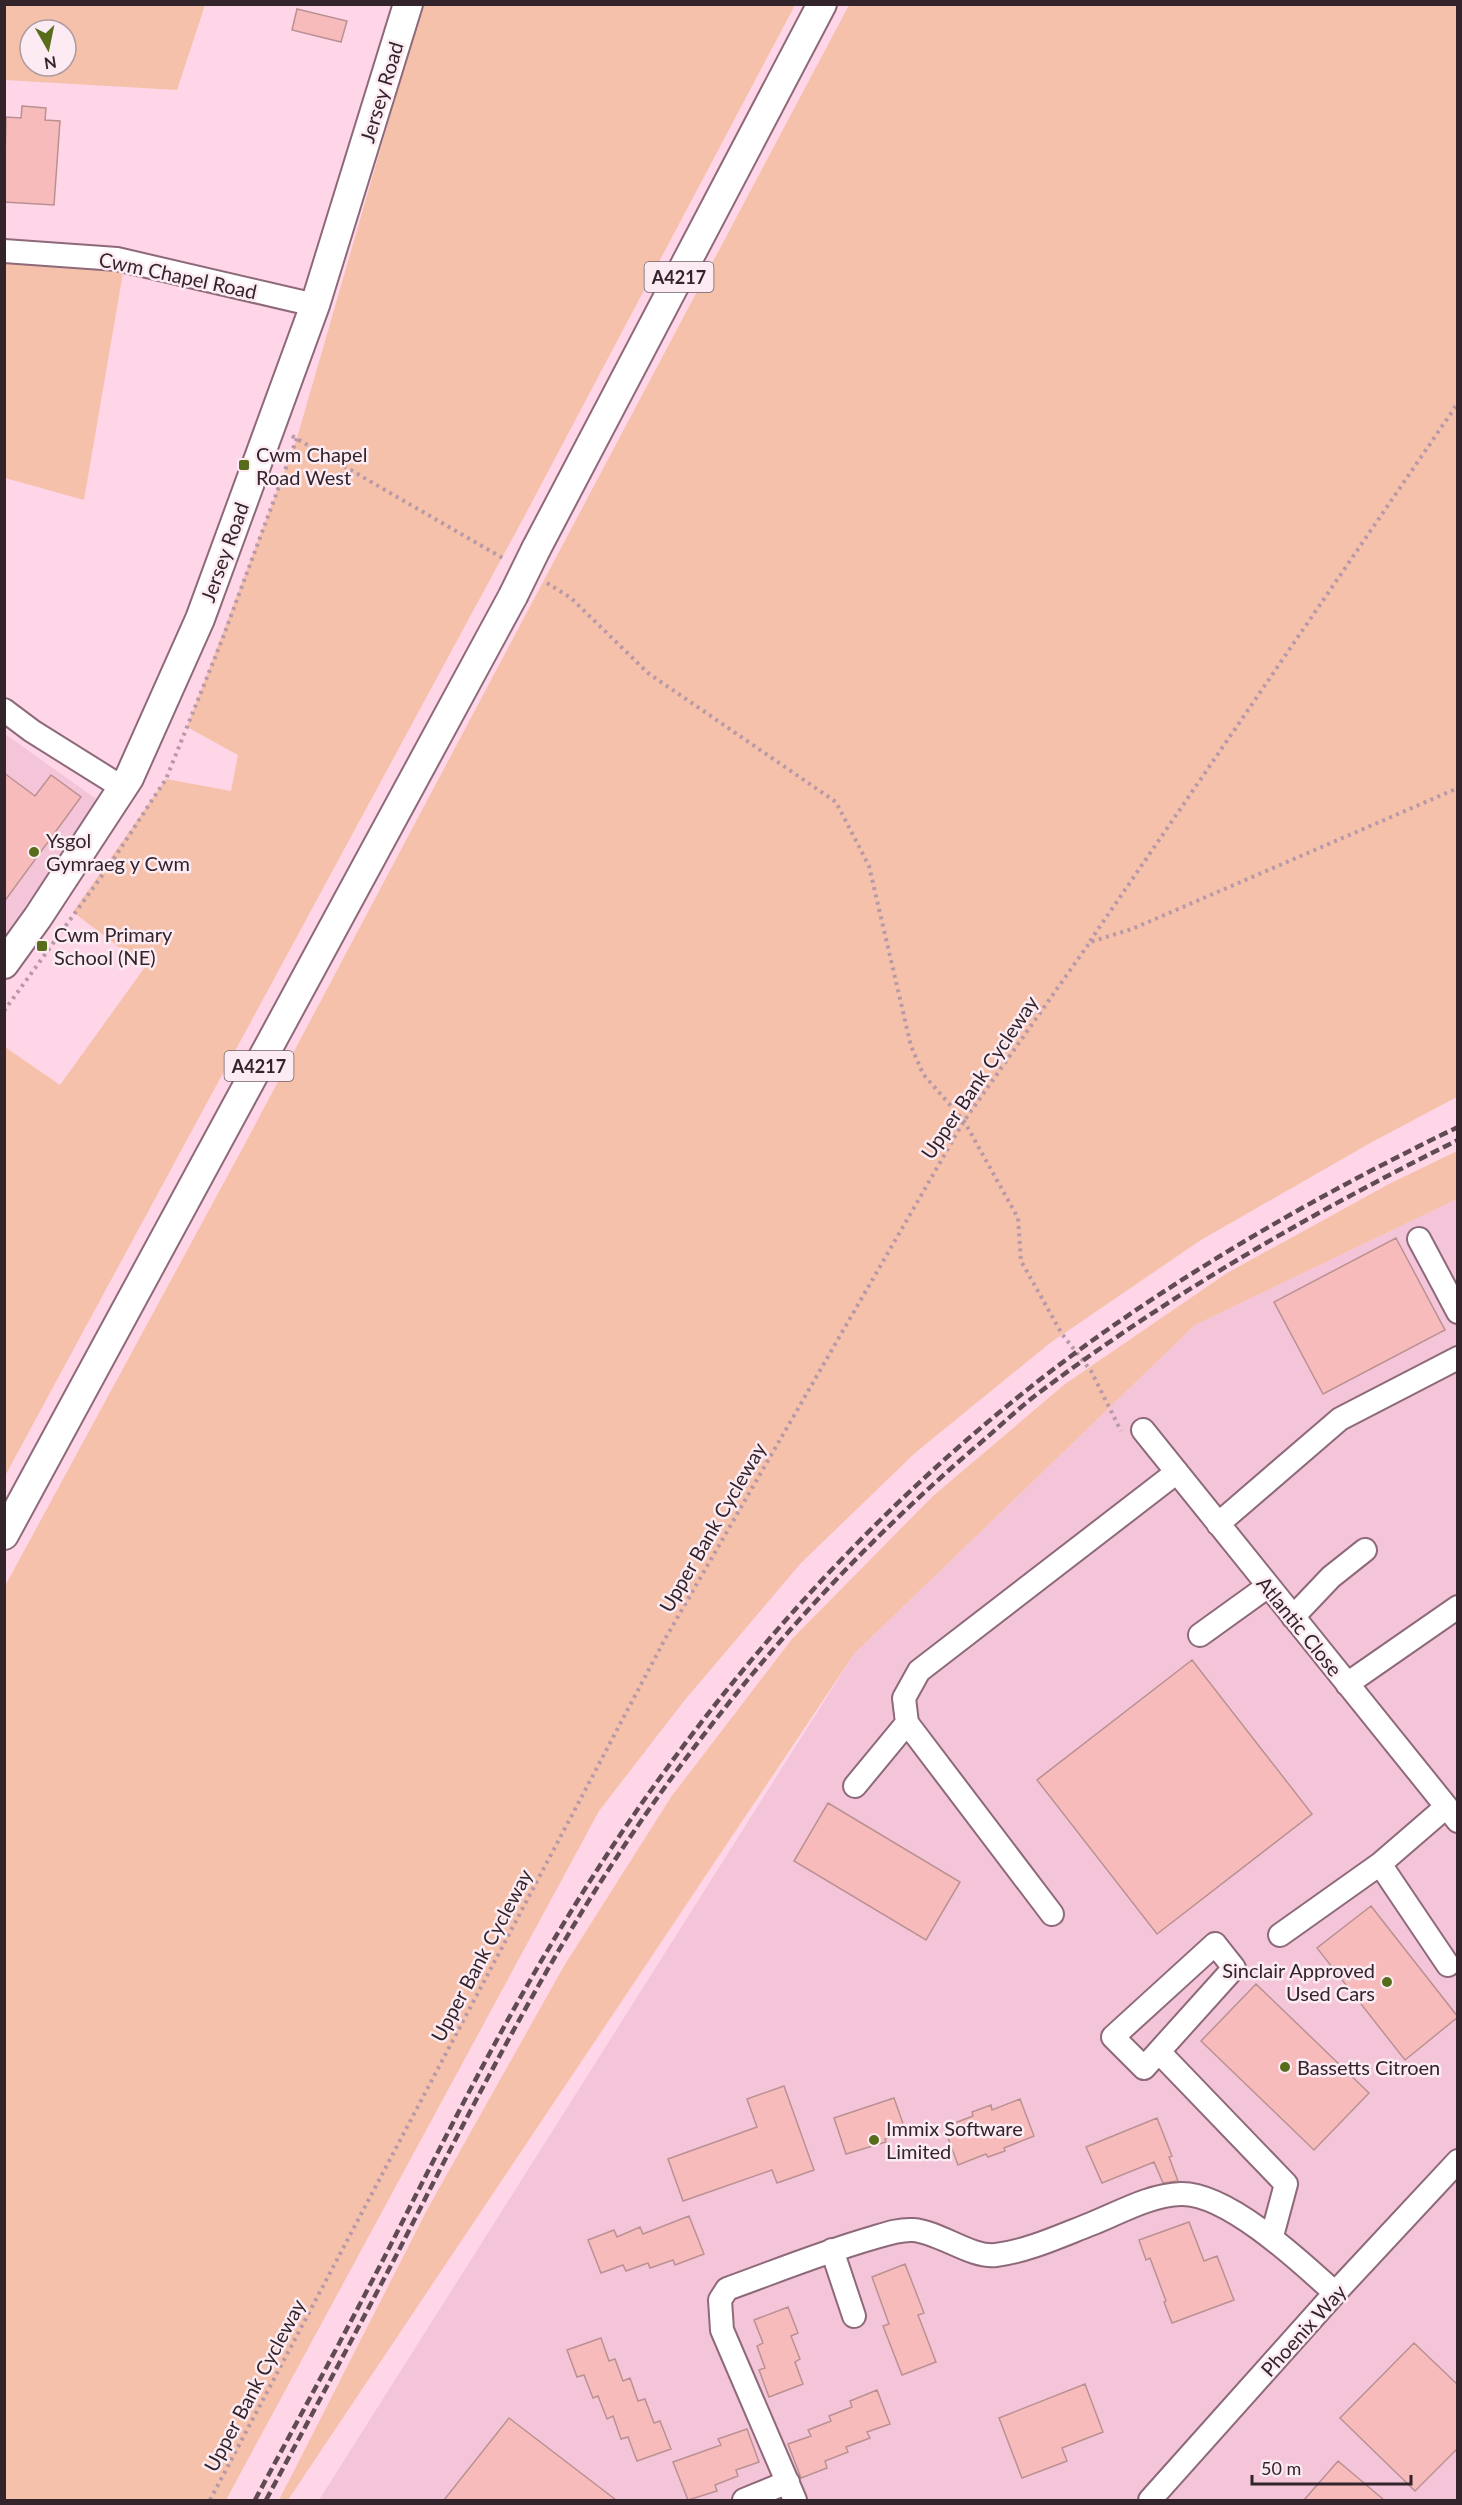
<svg xmlns="http://www.w3.org/2000/svg" width="1462" height="2505" viewBox="0 0 1462 2505" font-family="Lato,sans-serif">
	<style>
		.built { fill: #f4c5d9 }
		.green { fill: #f6c1ab; fill-rule: evenodd }
		.building { fill: #f8bbbc; stroke: #ba9192; stroke-width: 1.5 }
		.lines { fill: none; stroke-linecap: round; stroke-linejoin: round }
		.minor-casing { stroke: #8d6979; stroke-width: 26 }
		.major-casing { stroke: #8d6979; stroke-width: 32 }
		.path { stroke: #b899a7; stroke-width: 4; stroke-dasharray: 3 4.5; stroke-linecap: butt }
		.minor { stroke: #fff; stroke-width: 22 }
		.major { stroke: #fff; stroke-width: 28 }
		.rail { stroke: #604b54; stroke-width: 4.5; stroke-dasharray: 9 4.5; stroke-linecap: butt }
		.major-bridge-casing { stroke: #8d6979; stroke-width: 32; stroke-linecap: butt }
		.major-bridge { stroke: #fff; stroke-width: 28 }
		.poi-dot { fill: #586d1b; stroke: #fcebf2; stroke-width: 2 }
		.labels { text-anchor: middle; dominant-baseline: central; stroke-width: 5; stroke-linejoin: round; paint-order: stroke }
		.shield { fill: #fcebf2; stroke: #6f6067; stroke-width: 1.5 }
		.shield-label { font-size: 18px; font-weight: bold; fill: #33242b }
		.street-label { font-size: 20px; fill: #33242b; stroke: #fcebf2 }
		.poi-label { font-size: 20px; fill: #33242b; stroke: #fcebf2; text-anchor: start }
	</style>
	<rect width="100%" height="100%" fill="#fed6e7"/>
	<path class="built" d="M5,734L99,801L5,935Z
		M1457,1199V2500H319L854,1654L1195,1325Z"/>
	<path class="green" d="M4,5L5,4L205,5L177,90L5,80ZM30,30H66V66H30Z
		M422,5H795L524,517L5,1476V1047L60,1085L145,967L73,912L166,779L231,791L238,755L187,727L297,438Z
		M849,5H1457V1097L1372,1142L1201,1240L1050,1343L915,1453L801,1563L684,1701L599,1811L226,2500H5V1586L247,1140Z
		M4,259L124,267L84,500L5,478Z
		M1457,1151V1199L1195,1325L854,1654L288,2500H279L428,2208L564,1966L671,1797L792,1639L933,1496L1065,1384L1227,1273L1389,1184Z"/>
	<path class="building" d="M297,9L347,21L341,42L292,30Z
		M22,106L46,108L45,120L60,121L54,205L4,202L6,117L21,118Z
		M4,773L35,796L51,775L81,797L4,902Z
		M1396,1238L1445,1330L1323,1394L1274,1302Z
		M1192,1660L1312,1814L1157,1934L1037,1780Z
		M828,1803L960,1882L926,1940L794,1861Z
		M1371,1906L1458,2017L1405,2060L1317,1948Z
		M1256,1984L1369,2093L1314,2150L1201,2041Z
		M784,2086L814,2170L777,2183L772,2170L683,2201L668,2159L757,2127L747,2099Z
		M894,2098L906,2132L885,2139L886,2142L846,2154L834,2118Z
		M1020,2099L1034,2136L1004,2148L1005,2151L988,2157L986,2154L958,2165L944,2127L973,2116L972,2112L991,2105L992,2110Z
		M1157,2118L1172,2156L1169,2157L1178,2181L1163,2183L1154,2162L1102,2183L1086,2147Z
		M689,2216L704,2254L675,2265L673,2260L650,2268L648,2263L626,2271L623,2265L601,2273L588,2240L614,2230L617,2237L640,2227L643,2234Z
		M1189,2222L1204,2261L1217,2256L1234,2300L1172,2323L1164,2302L1166,2301L1150,2258L1146,2260L1139,2240Z
		M905,2264L924,2313L918,2315L936,2362L902,2375L883,2326L889,2324L872,2277Z
		M788,2307L798,2333L791,2336L800,2359L795,2362L803,2384L769,2397L759,2370L765,2368L757,2346L763,2343L754,2320Z
		M601,2338L609,2361L615,2359L623,2381L630,2378L638,2401L645,2399L654,2423L660,2421L671,2449L637,2461L628,2437L621,2439L613,2416L607,2419L598,2396L593,2398L584,2375L577,2377L567,2350Z
		M1414,2343L1458,2385V2448L1415,2491L1340,2418Z
		M1085,2384L1103,2432L1062,2448L1067,2461L1022,2478L999,2418Z
		M877,2390L890,2424L867,2432L870,2438L846,2447L848,2452L825,2461L827,2468L801,2478L788,2444L811,2436L808,2430L831,2421L829,2416L852,2407L850,2401Z
		M509,2418L616,2500H444Z
		M747,2429L759,2462L736,2470L738,2476L715,2485L717,2491L688,2500L673,2462L721,2445L718,2439Z
		M1338,2461L1384,2500H1304Z"/>
	<g class="lines">
		<defs>
			<path id="minor" d="M4,251L117,259L315,305
				M4,710L32,731L123,788
				M1419,1239L1458,1312
				M1143,1430L1458,1821
				M1218,1524L1340,1419L1458,1358
				M1293,1617L1331,1577L1365,1550
				M1200,1635L1268,1586
				M1347,1684L1458,1607
				M855,1786L907,1723
				M1380,1864L1448,1965
				M1052,1914L907,1723L904,1698L919,1671L1177,1472
				M1280,1935L1380,1864L1446,1807
				M1215,1944L1234,1968L1144,2068L1113,2037Z
				M1159,2052L1286,2184L1272,2236
				M832,2250L854,2316
				M744,2500L788,2482
				M795,2500L722,2330L720,2300L727,2289C774,2272 821,2253 869,2239C883,2235 898,2229 913,2230C940,2232 971,2258 996,2255C1028,2251 1060,2236 1091,2224C1119,2213 1149,2195 1181,2194C1228,2193 1302,2263 1335,2293
				M1150,2500L1335,2293L1458,2161"/>
			<path id="major" d="M536,549L822,4
				M4,964L38,917L129,778L200,619L315,305L408,4
				M4,1535L513,596"/>
		</defs>
		<use href="#minor" class="minor-casing"/>
		<use href="#major" class="major-casing"/>
		<path class="path" d="M292,436L506,560
			M547,583L571,598L648,673L836,802L869,866L911,1046L923,1074L964,1121L1018,1218L1021,1261L1062,1334L1091,1371L1121,1431
			M1090,941L1458,403
			M4,1011L109,866L166,779L222,640L297,438
			M210,2500L665,1639L964,1121L1090,942L1132,929L1458,788"/>
		<use href="#minor" class="minor"/>
		<use href="#major" class="major"/>
		<path class="rail" d="M255,2500C298,2420 341,2341 383,2260C444,2140 504,2019 575,1905C710,1686 890,1484 1100,1335C1213,1255 1334,1187 1458,1127
			M266,2500C310,2418 354,2336 397,2254C456,2138 515,2021 583,1910C689,1738 820,1581 972,1450C994,1432 1014,1412 1036,1395C1167,1296 1311,1213 1458,1140"/>
		<defs>
			<path id="major-bridge" d="M513,596L536,549"/>
		</defs>
		<use href="#major-bridge" class="major-bridge-casing"/>
		<use href="#major-bridge" class="major-bridge"/>
	</g>
	<g class="poi-dot">
		<rect x="238" y="459" width="12" height="12" rx="3"/>
		<circle cx="34" cy="852" r="6"/>
		<rect x="36" y="940" width="12" height="12" rx="3"/>
		<circle cx="1387" cy="1982" r="6"/>
		<circle cx="1285" cy="2067" r="6"/>
		<circle cx="874" cy="2140" r="6"/>
	</g>
	<g class="labels">
		<g class="shield">
			<rect x="644.5" y="262" width="69" height="30" rx="4.5"/>
			<rect x="224.5" y="1051" width="69" height="30" rx="4.5"/>
		</g>
		<g class="shield-label">
			<text x="679" y="277">A4217</text>
			<text x="259" y="1066">A4217</text>
		</g>
		<g class="street-label">
			<text transform="translate(381 92) rotate(-73)">Jersey Road</text>
			<text transform="translate(178 275) rotate(12)">Cwm Chapel Road</text>
			<text transform="translate(224 552) rotate(-70)">Jersey Road</text>
			<text transform="translate(979 1077) rotate(-56)">Upper Bank Cycleway</text>
			<text transform="translate(712 1527) rotate(-60)">Upper Bank Cycleway</text>
			<text transform="translate(1300 1626) rotate(51)">Atlantic Close</text>
			<text transform="translate(481 1955) rotate(-62)">Upper Bank Cycleway</text>
			<text transform="translate(1303 2330) rotate(-48)">Phoenix Way</text>
			<text transform="translate(254 2385) rotate(-62)">Upper Bank Cycleway</text>
		</g>
		<g class="poi-label">
			<text x="256" y="454">Cwm Chapel<tspan x="256" dy="23">Road West</tspan></text>
			<text x="46" y="840">Ysgol<tspan x="46" dy="23">Gymraeg y Cwm</tspan></text>
			<text x="54" y="934">Cwm Primary<tspan x="54" dy="23">School (NE)</tspan></text>
			<text x="1375" y="1970" text-anchor="end">Sinclair Approved<tspan x="1375" dy="23">Used Cars</tspan></text>
			<text x="1297" y="2067">Bassetts Citroen</text>
			<text x="886" y="2128">Immix Software<tspan x="886" dy="23">Limited</tspan></text>
		</g>
	</g>
	<rect width="1462" height="2505" fill="none" stroke="#33242b" stroke-width="12"/>
	<g transform="translate(48 48) rotate(171)"><circle r="28" fill="#fcebf2" stroke="#ac9ba2" stroke-width="1.5"/>
	<path d="M0-4.5L10 22L0 15L-10 22Z" fill="#586d1b"/>
	<text y="-9" font-size="16" font-weight="bold" text-anchor="middle" fill="#33242b">N</text>
	</g>
	<path d="M1252 2475v9h159v-9" fill="none" stroke="#33242b" stroke-width="3"/>
	<text x="1261" y="2475" font-size="18" fill="#33242b" stroke="#fcebf2" stroke-width="4.5" paint-order="stroke">50 m</text>
</svg>
